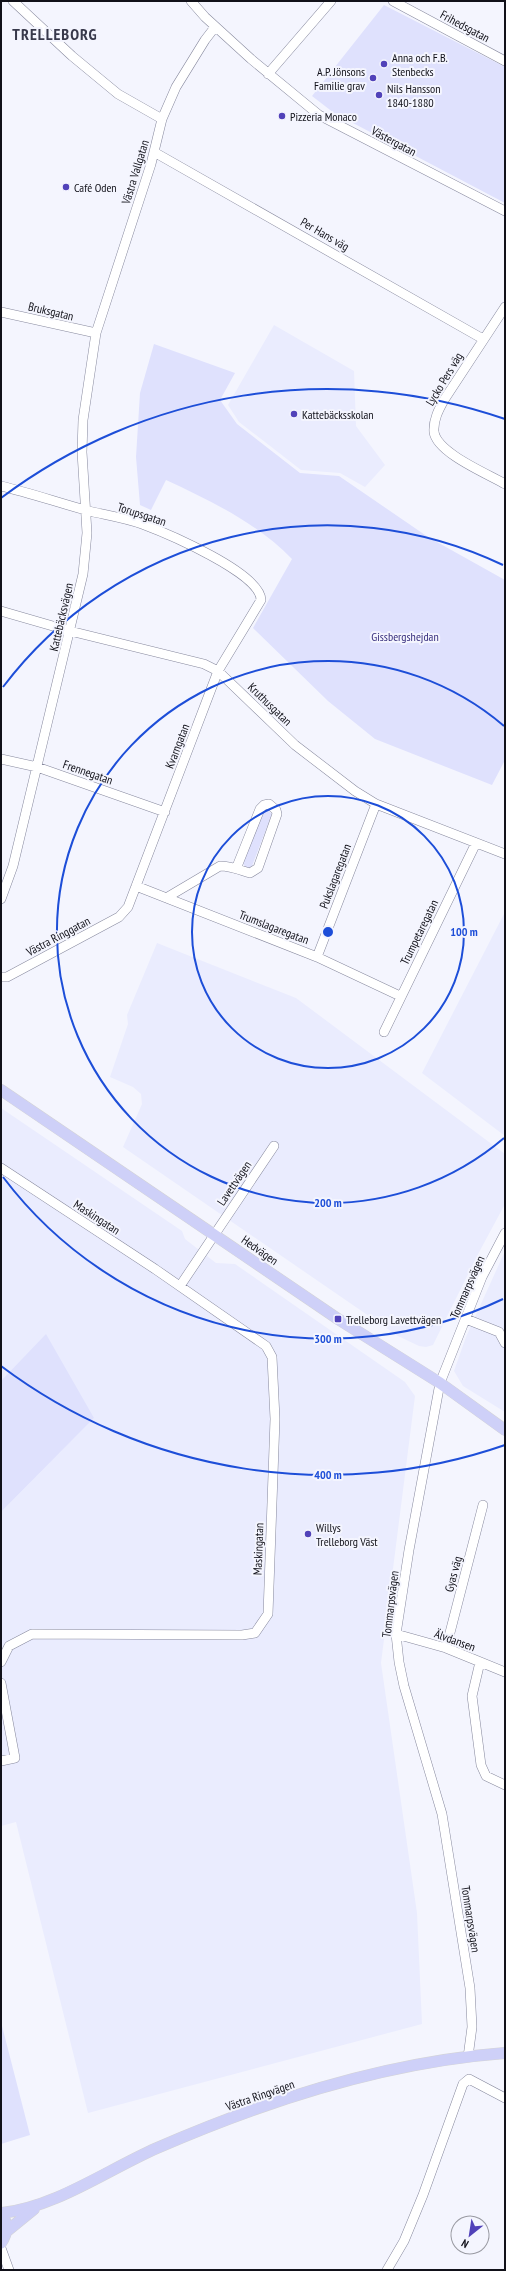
<svg xmlns="http://www.w3.org/2000/svg" width="506" height="2271" viewBox="0 0 506 2271" font-family="'PT Sans Narrow',sans-serif">
	<style>
		.built { fill: #eaecfe }
		.green { fill: #dfe1fd }
		.lines { fill: none; stroke-linecap: round; stroke-linejoin: round }
		.minor-casing { stroke: #87899e; stroke-width: 10 }
		.major-casing { stroke: #d4d4d6; stroke-width: 12 }
		.minor { stroke: #fff; stroke-width: 9 }
		.major { stroke: #ced0f8; stroke-width: 11 }
		.ring { fill: none; stroke: #1d4ed8; stroke-width: 2 }
		.poi-dot { fill: #5142b9; stroke: #f4f5fe; stroke-width: 1.5 }
		.labels { text-anchor: middle; dominant-baseline: central; stroke-width: 4; stroke-linejoin: round; paint-order: stroke }
		.street-label { font-size: 12px; fill: #111119; stroke: #f4f5fe }
		.poi-label { font-size: 12px; fill: #111119; stroke: #f4f5fe; text-anchor: start }
		.park-label { font-size: 12px; fill: #372e7d; stroke: #f4f5fe }
		.district-label { font-size: 16px; font-weight: bold; letter-spacing: 1px; fill: #38394b; stroke: #f4f5fe }
		.centre { fill: #1d4ed8; stroke: #f4f5fe; stroke-width: 2 }
		.ring-label { font-size: 12px; text-anchor: middle; font-weight: bold; fill: #1d4ed8; stroke: #f4f5fe; stroke-width: 4; stroke-linejoin: round; paint-order: stroke }
	</style>
	<rect width="100%" height="100%" fill="#f4f5fe"/>
	<path class="built" d="M274,325L354,371L356,426L385,465L365,487L340,473L301,470L239,422L228,405Z
		M505,912V1136L422,1073Z
		M157,943L296,998L505,1154V1204L477,1256L433,1345L426,1347L419,1346L398,1336L123,1147L142,1104L141,1094L133,1087L110,1077L128,1024L127,1015Z
		M1,1108L182,1231L185,1239L216,1263L235,1264L405,1382L415,1396L381,1663L417,1913L422,2024L88,2113L16,1822L1,1826V1512L94,1418L1,1381Z
		M505,1251V1412L463,1386L454,1371L466,1337Z"/>
	<path class="green" d="M384,5L505,67V203L334,113L312,96Z
		M154,344L235,373L220,400L237,424L300,473L339,476L428,537L505,580V760L492,785L375,739L328,701L253,628L292,559C257,523 211,501 166,480L151,510L140,505L136,457L140,393Z
		M266,809L272,814L252,866L249,869L245,867L243,863L263,810Z
		M46,1334L94,1418L1,1512V1381Z
		M1,2022L30,2135L1,2144Z"/>
	<g class="lines">
		<defs>
			<path id="minor" d="M13,1L72,56L118,94L162,119
				M191,1L205,17L251,59L319,115L505,211
				M393,1L505,61
				M268,74L331,1
				M154,152L483,339
				M505,307L444,400C439,409 433,420 434,432C437,453 488,474 505,484
				M1,312L96,333
				M1,486C31,493 59,503 89,511C106,515 125,518 142,524C166,533 261,573 261,600L218,671L128,907L119,917L7,977H1
				M1,611L70,631L204,664L218,671L295,745L355,791L376,804L505,854
				M1,759L37,767L165,812
				M136,886L317,957L400,996
				M166,898L220,866C231,866 240,870 250,873L258,868L277,814L276,810L269,804L264,805L260,809L236,869
				M1,899L13,866L83,574L87,533L82,452L83,420L96,333L151,164L162,119L176,87L205,40L215,27
				M317,957L376,804
				M384,1032L476,843
				M1,1168L155,1269L266,1346L272,1357L275,1419L268,1614L255,1633L242,1635L32,1634L9,1646L1,1662
				M180,1286L274,1146
				M466,1319L499,1332L505,1343
				M396,1634L446,1648L505,1672
				M446,1648L483,1505
				M480,1662L472,1696L481,1765L486,1776L505,1785
				M1,1683L15,1758L1,1761
				M468,2057L472,2027L470,1988L442,1814L404,1686L399,1662L396,1634L409,1550L440,1383L482,1277L505,1233
				M1,2248L9,2270
				M387,2270L404,2241L423,2195L463,2084L469,2079L505,2098"/>
			<path id="major" d="M1,1090L338,1319L440,1383L505,1430
				M1,2213C8,2223 8,2233 1,2243
				M2,2213C56,2207 107,2170 157,2148C267,2100 384,2062 505,2053
				M7,2231L34,2209"/>
		</defs>
		<use href="#minor" class="minor-casing"/>
		<use href="#major" class="major-casing"/>
		<use href="#minor" class="minor"/>
		<use href="#major" class="major"/>
	</g>
	<g class="ring">
		<circle cx="328" cy="932" r="136"/>
		<path d="M504 1138A271 271 0 1 1 504 726"/>
		<path d="M503 1299A407 407 0 0 1 3 1177M3 687A407 407 0 0 1 503 565"/>
		<path d="M505 1445A543 543 0 0 1 1 1366M1 498A543 543 0 0 1 505 419"/>
	</g>
	<g class="poi-dot">
		<circle cx="384" cy="64" r="4"/>
		<circle cx="373" cy="78" r="4"/>
		<circle cx="379" cy="95" r="4"/>
		<circle cx="282" cy="116" r="4"/>
		<circle cx="66" cy="187" r="4"/>
		<circle cx="294" cy="414" r="4"/>
		<rect x="334" y="1315" width="8" height="8" rx="2"/>
		<circle cx="308" cy="1534" r="4"/>
	</g>
	<g class="labels">
		<g class="street-label">
			<text transform="translate(465 26) rotate(28)">Frihedsgatan</text>
			<text transform="translate(394 141) rotate(28)">Västergatan</text>
			<text transform="translate(135 172) rotate(-73)">Västra Vallgatan</text>
			<text transform="translate(325 234) rotate(30)">Per Hans väg</text>
			<text transform="translate(51 311) rotate(13)">Bruksgatan</text>
			<text transform="translate(444 379) rotate(-59)">Lycko Pers väg</text>
			<text transform="translate(142 514) rotate(18)">Torupsgatan</text>
			<text transform="translate(61 617) rotate(-77)">Kattebäcksvägen</text>
			<text transform="translate(270 704) rotate(44)">Kruthusgatan</text>
			<text transform="translate(177 746) rotate(-69)">Kvarngatan</text>
			<text transform="translate(88 772) rotate(19)">Frennegatan</text>
			<text transform="translate(335 876) rotate(-69)">Pukslagaregatan</text>
			<text transform="translate(274 927) rotate(21)">Trumslagaregatan</text>
			<text transform="translate(419 932) rotate(-64)">Trumpetaregatan</text>
			<text transform="translate(58 936) rotate(-28)">Västra Ringgatan</text>
			<text transform="translate(234 1183) rotate(-56)">Lavettvägen</text>
			<text transform="translate(97 1217) rotate(33)">Maskingatan</text>
			<text transform="translate(260 1250) rotate(35)">Hedvägen</text>
			<text transform="translate(467 1287) rotate(-66)">Tommarpsvägen</text>
			<text transform="translate(258 1549) rotate(-88)">Maskingatan</text>
			<text transform="translate(453 1574) rotate(-75)">Gyas väg</text>
			<text transform="translate(390 1604) rotate(-83)">Tommarpsvägen</text>
			<text transform="translate(455 1640) rotate(20)">Älvdansen</text>
			<text transform="translate(471 1919) rotate(81)">Tommarpsvägen</text>
			<text transform="translate(260 2095) rotate(-19)">Västra Ringvägen</text>
		</g>
		<g class="poi-label">
			<text x="392" y="57">Anna och F.B.<tspan x="392" dy="14">Stenbecks</tspan></text>
			<text x="365" y="71" text-anchor="end">A.P. Jönsons<tspan x="365" dy="14">Familie grav</tspan></text>
			<text x="387" y="88">Nils Hansson<tspan x="387" dy="14">1840-1880</tspan></text>
			<text x="290" y="116">Pizzeria Monaco</text>
			<text x="74" y="187">Café Oden</text>
			<text x="302" y="414">Kattebäcksskolan</text>
			<text x="346" y="1319">Trelleborg Lavettvägen</text>
			<text x="316" y="1527">Willys<tspan x="316" dy="14">Trelleborg Väst</tspan></text>
		</g>
		<g class="park-label">
			<text x="405" y="636">Gissbergshejdan</text>
		</g>
		<g class="district-label">
			<text x="55" y="34">TRELLEBORG</text>
		</g>
	</g>
	<circle cx="328" cy="932" r="6" class="centre"/>
	<g class="ring-label">
		<text x="464" y="936">100 m</text>
		<text x="328" y="1207">200 m</text>
		<text x="328" y="1343">300 m</text>
		<text x="328" y="1479">400 m</text>
	</g>
	<rect width="506" height="2271" fill="none" stroke="#111119" stroke-width="4"/>
	<g transform="translate(470 2235) rotate(210)"><circle r="19" fill="#f4f5fe" stroke="#999aa2"/>
	<path d="M0-3L7 15L0 10L-7 15Z" fill="#5142b9"/>
	<text y="-6" font-size="11" font-weight="bold" text-anchor="middle" fill="#111119">N</text>
	</g>
</svg>
